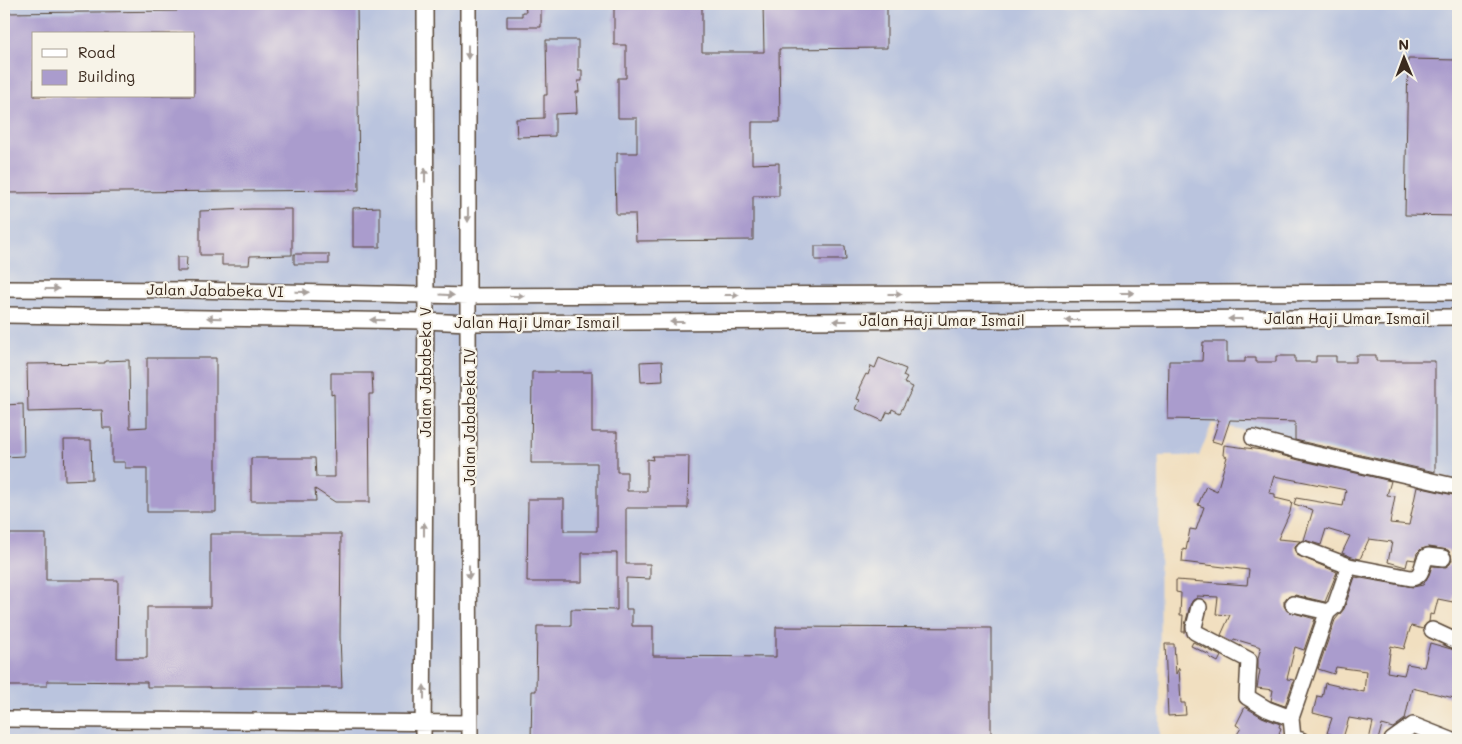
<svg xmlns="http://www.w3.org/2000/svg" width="1462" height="744" viewBox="0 0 1462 744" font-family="Mali,sans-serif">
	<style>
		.industrial { fill: #bac4de; fill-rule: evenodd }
		.building { fill: #aa9ccd; fill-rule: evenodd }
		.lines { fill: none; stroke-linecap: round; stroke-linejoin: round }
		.minor-casing { stroke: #564536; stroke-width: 18 }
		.minor { stroke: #fff; stroke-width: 15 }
		.oneway { fill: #a79f9a }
		.labels { text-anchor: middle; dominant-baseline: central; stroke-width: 4.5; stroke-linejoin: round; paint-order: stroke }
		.street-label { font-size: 15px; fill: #3b2a1e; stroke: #f7f3e8 }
	</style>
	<rect width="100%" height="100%" fill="#f7f3e8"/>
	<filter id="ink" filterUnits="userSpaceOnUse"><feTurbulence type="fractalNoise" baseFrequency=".02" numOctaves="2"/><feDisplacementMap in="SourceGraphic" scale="10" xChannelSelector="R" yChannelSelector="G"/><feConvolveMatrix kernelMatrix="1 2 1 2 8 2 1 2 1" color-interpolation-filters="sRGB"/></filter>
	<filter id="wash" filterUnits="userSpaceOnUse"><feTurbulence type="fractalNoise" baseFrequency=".0096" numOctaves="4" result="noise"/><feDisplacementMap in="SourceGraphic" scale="20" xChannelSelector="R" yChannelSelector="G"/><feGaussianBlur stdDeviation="1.12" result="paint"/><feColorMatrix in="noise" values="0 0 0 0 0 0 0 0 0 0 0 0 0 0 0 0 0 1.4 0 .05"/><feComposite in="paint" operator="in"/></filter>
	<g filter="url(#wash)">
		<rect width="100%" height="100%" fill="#f1dfc0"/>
		<path class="industrial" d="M4,4H1458V482L1438,476L1212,423L1199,456H1159L1160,740H4ZM34,34H194V96H34Z"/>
		<g id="blocks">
			<path class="building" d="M177,4H357L359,190L4,193V13L177,11ZM34,34H194V96H34Z
				M525,4H541V27H507V16H522V12H526Z
				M614,4H702V52H764L763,4H887V48L779,49L780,122H752V164L779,163V196H753V240L636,241L635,214H616L615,163H617V153H637V118H618V78H626V45H614Z
				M546,40H578V70H582V81H578L579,92H576L577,113L555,114V136L517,137L516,119L544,118V95H547Z
				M1408,59L1458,60V216L1405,215Z
				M380,207V247H353V208Z
				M251,209H292V255L250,256L249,265H222V255H200V211Z
				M815,246H845L846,260H815Z
				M294,254H329V264H294Z
				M177,257H187L186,271H177Z
				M1203,342H1227V362H1245V358H1256V362H1276V356H1295V362H1316V356H1336V362H1356V355H1376V361H1435V472L1295,440V422L1230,420L1222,444L1212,441L1219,420L1168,419L1169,361H1202Z
				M147,358H216V512H147V468H125V462H112V428H103L102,410L28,412L27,364L105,363V361L129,360L130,428L147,427Z
				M879,358L906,369L903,376L907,378L904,383L913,387L900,413L892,409L891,413L887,412L883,421L856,409L860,400L857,399L861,389L859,388L866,374L868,375L871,366L875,368Z
				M662,361L663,381L641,382L640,362Z
				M532,372H592V432H617V472H627V491H647V459L653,460L652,456H689L688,508H626V564H650V579L626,578V609H632V626H653V656L776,657V627L991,628V740H531L532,691H536L537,626H571V609L617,610V553H582V582H527L528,499H564V531H597V463H531Z
				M331,373H372L373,394H369L370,502H335L315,489L316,501H251V458H315L316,477H335L334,394L331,395Z
				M23,404L24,456L4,457V405Z
				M64,440H91L92,479L65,480Z
				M1224,445L1262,450L1299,460L1391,481L1387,495L1395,496L1390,523L1409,525L1417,487L1458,496V582L1453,602L1438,599L1434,615L1430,614L1429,622L1424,626L1423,629L1411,626L1404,649L1391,646L1387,672L1404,675L1407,664L1424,667L1430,643L1458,651V699L1412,688L1405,719L1393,728L1382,725L1378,740H1369L1373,722L1349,718L1343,738L1327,733L1332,718L1313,713L1317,696L1322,697L1325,683L1364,692L1366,671L1336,667L1334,674L1318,669L1335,620L1344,609L1355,577L1413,587L1423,585L1429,575L1432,566L1446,567L1450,564L1452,560L1451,554L1448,550L1429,547L1421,549L1417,553L1415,560L1408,559L1406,567L1388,562L1392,542L1369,539L1360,559L1352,557L1342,553L1350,536L1326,529L1321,545L1304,540L1313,510L1294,504L1296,498L1343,506L1346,490L1274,476L1269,493L1275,494V498L1292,502L1290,512L1278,539L1300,541L1295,546V551L1297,555L1337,572L1325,602L1295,595L1287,597L1284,601V606L1287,611L1315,619L1304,650L1295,647L1287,679L1294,680L1285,706L1271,701L1273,690L1257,688L1260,670L1258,669V658L1261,647L1234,639L1233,641L1221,635L1230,615L1216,614L1218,597L1197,596V598L1193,600L1190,605L1185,625V632H1182L1183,615H1180L1181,593L1176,592V580L1247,585L1249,570L1182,562L1183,549L1186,550L1190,529L1196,530L1204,507L1198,505L1206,486L1217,491L1227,457L1223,455Z
				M4,534H46V580H118L117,658H147V607H210V534H341L340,637L342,688H210V687H147V682L47,681V686H4Z
				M1193,642L1221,656L1218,662L1209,657L1210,655L1191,646Z
				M1165,644H1174L1176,674L1179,668L1181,703H1185L1186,715L1168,716Z
				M1245,707L1262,717L1280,724L1279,727L1281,728L1277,740H1244L1236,736L1241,728L1236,725Z"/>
		</g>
	</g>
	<g filter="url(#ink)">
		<use href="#blocks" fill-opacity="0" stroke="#564536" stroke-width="1"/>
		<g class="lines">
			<defs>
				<path id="minor" d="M468,4V323L470,740
					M4,289L190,290L469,296L1458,292
					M4,315L425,321L468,323L1458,317
					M1253,438L1301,451L1458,487
					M1304,549L1349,566L1411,578C1423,577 1421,566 1426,557L1428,556L1443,558
					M1293,604L1328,612
					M1199,607L1194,627L1195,632L1249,660L1247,697L1267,709L1291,718
					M1432,630L1458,642
					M4,719L470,723
					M423,740L426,294L425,4
					M1301,740L1293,738L1291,718L1326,616L1328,612L1335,606L1349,566
					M1392,740L1413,725L1451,740"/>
			</defs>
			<use href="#minor" class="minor-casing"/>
			<use href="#minor" class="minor"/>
		</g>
		<defs><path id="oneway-solid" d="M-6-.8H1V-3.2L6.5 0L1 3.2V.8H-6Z" transform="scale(1.25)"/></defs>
		<g class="oneway">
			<use href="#oneway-solid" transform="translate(468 52) rotate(90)"/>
			<use href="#oneway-solid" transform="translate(425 175) rotate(-90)"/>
			<use href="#oneway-solid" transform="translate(468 215) rotate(90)"/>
			<use href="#oneway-solid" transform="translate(52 289)"/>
			<use href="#oneway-solid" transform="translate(302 292) rotate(1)"/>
			<use href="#oneway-solid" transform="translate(1127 293)"/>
			<use href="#oneway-solid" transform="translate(895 294)"/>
			<use href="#oneway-solid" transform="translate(447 295) rotate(3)"/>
			<use href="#oneway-solid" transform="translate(732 295)"/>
			<use href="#oneway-solid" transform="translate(517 296)"/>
			<use href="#oneway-solid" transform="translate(214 318) rotate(-179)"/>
			<use href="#oneway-solid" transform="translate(1235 319) rotate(180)"/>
			<use href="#oneway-solid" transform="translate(377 320) rotate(-179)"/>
			<use href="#oneway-solid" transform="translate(1072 320) rotate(180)"/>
			<use href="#oneway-solid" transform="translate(840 321) rotate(180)"/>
			<use href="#oneway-solid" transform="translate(677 322) rotate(180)"/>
			<use href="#oneway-solid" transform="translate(424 529) rotate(-90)"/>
			<use href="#oneway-solid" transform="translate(469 572) rotate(90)"/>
			<use href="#oneway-solid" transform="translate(424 692) rotate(-90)"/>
		</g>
	</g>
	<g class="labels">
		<g class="street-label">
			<text transform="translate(215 290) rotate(1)">Jalan Jababeka VI</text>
			<text x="1347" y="318">Jalan Haji Umar Ismail</text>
			<text x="942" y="320">Jalan Haji Umar Ismail</text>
			<text x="537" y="322">Jalan Haji Umar Ismail</text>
			<text transform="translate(425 372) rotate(-90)">Jalan Jababeka V</text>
			<text transform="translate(469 417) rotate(-90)">Jalan Jababeka IV</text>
		</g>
	</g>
	<rect width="1462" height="744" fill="none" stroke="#f7f3e8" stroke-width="20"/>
	<rect x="32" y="32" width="162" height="65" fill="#f7f3e8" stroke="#aca397"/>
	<rect x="42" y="49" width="25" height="8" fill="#ffffff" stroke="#aca397"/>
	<text x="78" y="58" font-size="15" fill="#3b2a1e">Road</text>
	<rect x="42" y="70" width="25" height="15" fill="#aa9ccd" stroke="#aca397"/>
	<text x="78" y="82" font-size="15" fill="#3b2a1e">Building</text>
	<g transform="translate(1404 58) rotate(359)" stroke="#f7f3e8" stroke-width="4" paint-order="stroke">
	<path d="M0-4L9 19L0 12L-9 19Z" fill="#3b2a1e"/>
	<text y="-8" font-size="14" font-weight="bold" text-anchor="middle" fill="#3b2a1e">N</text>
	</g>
</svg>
